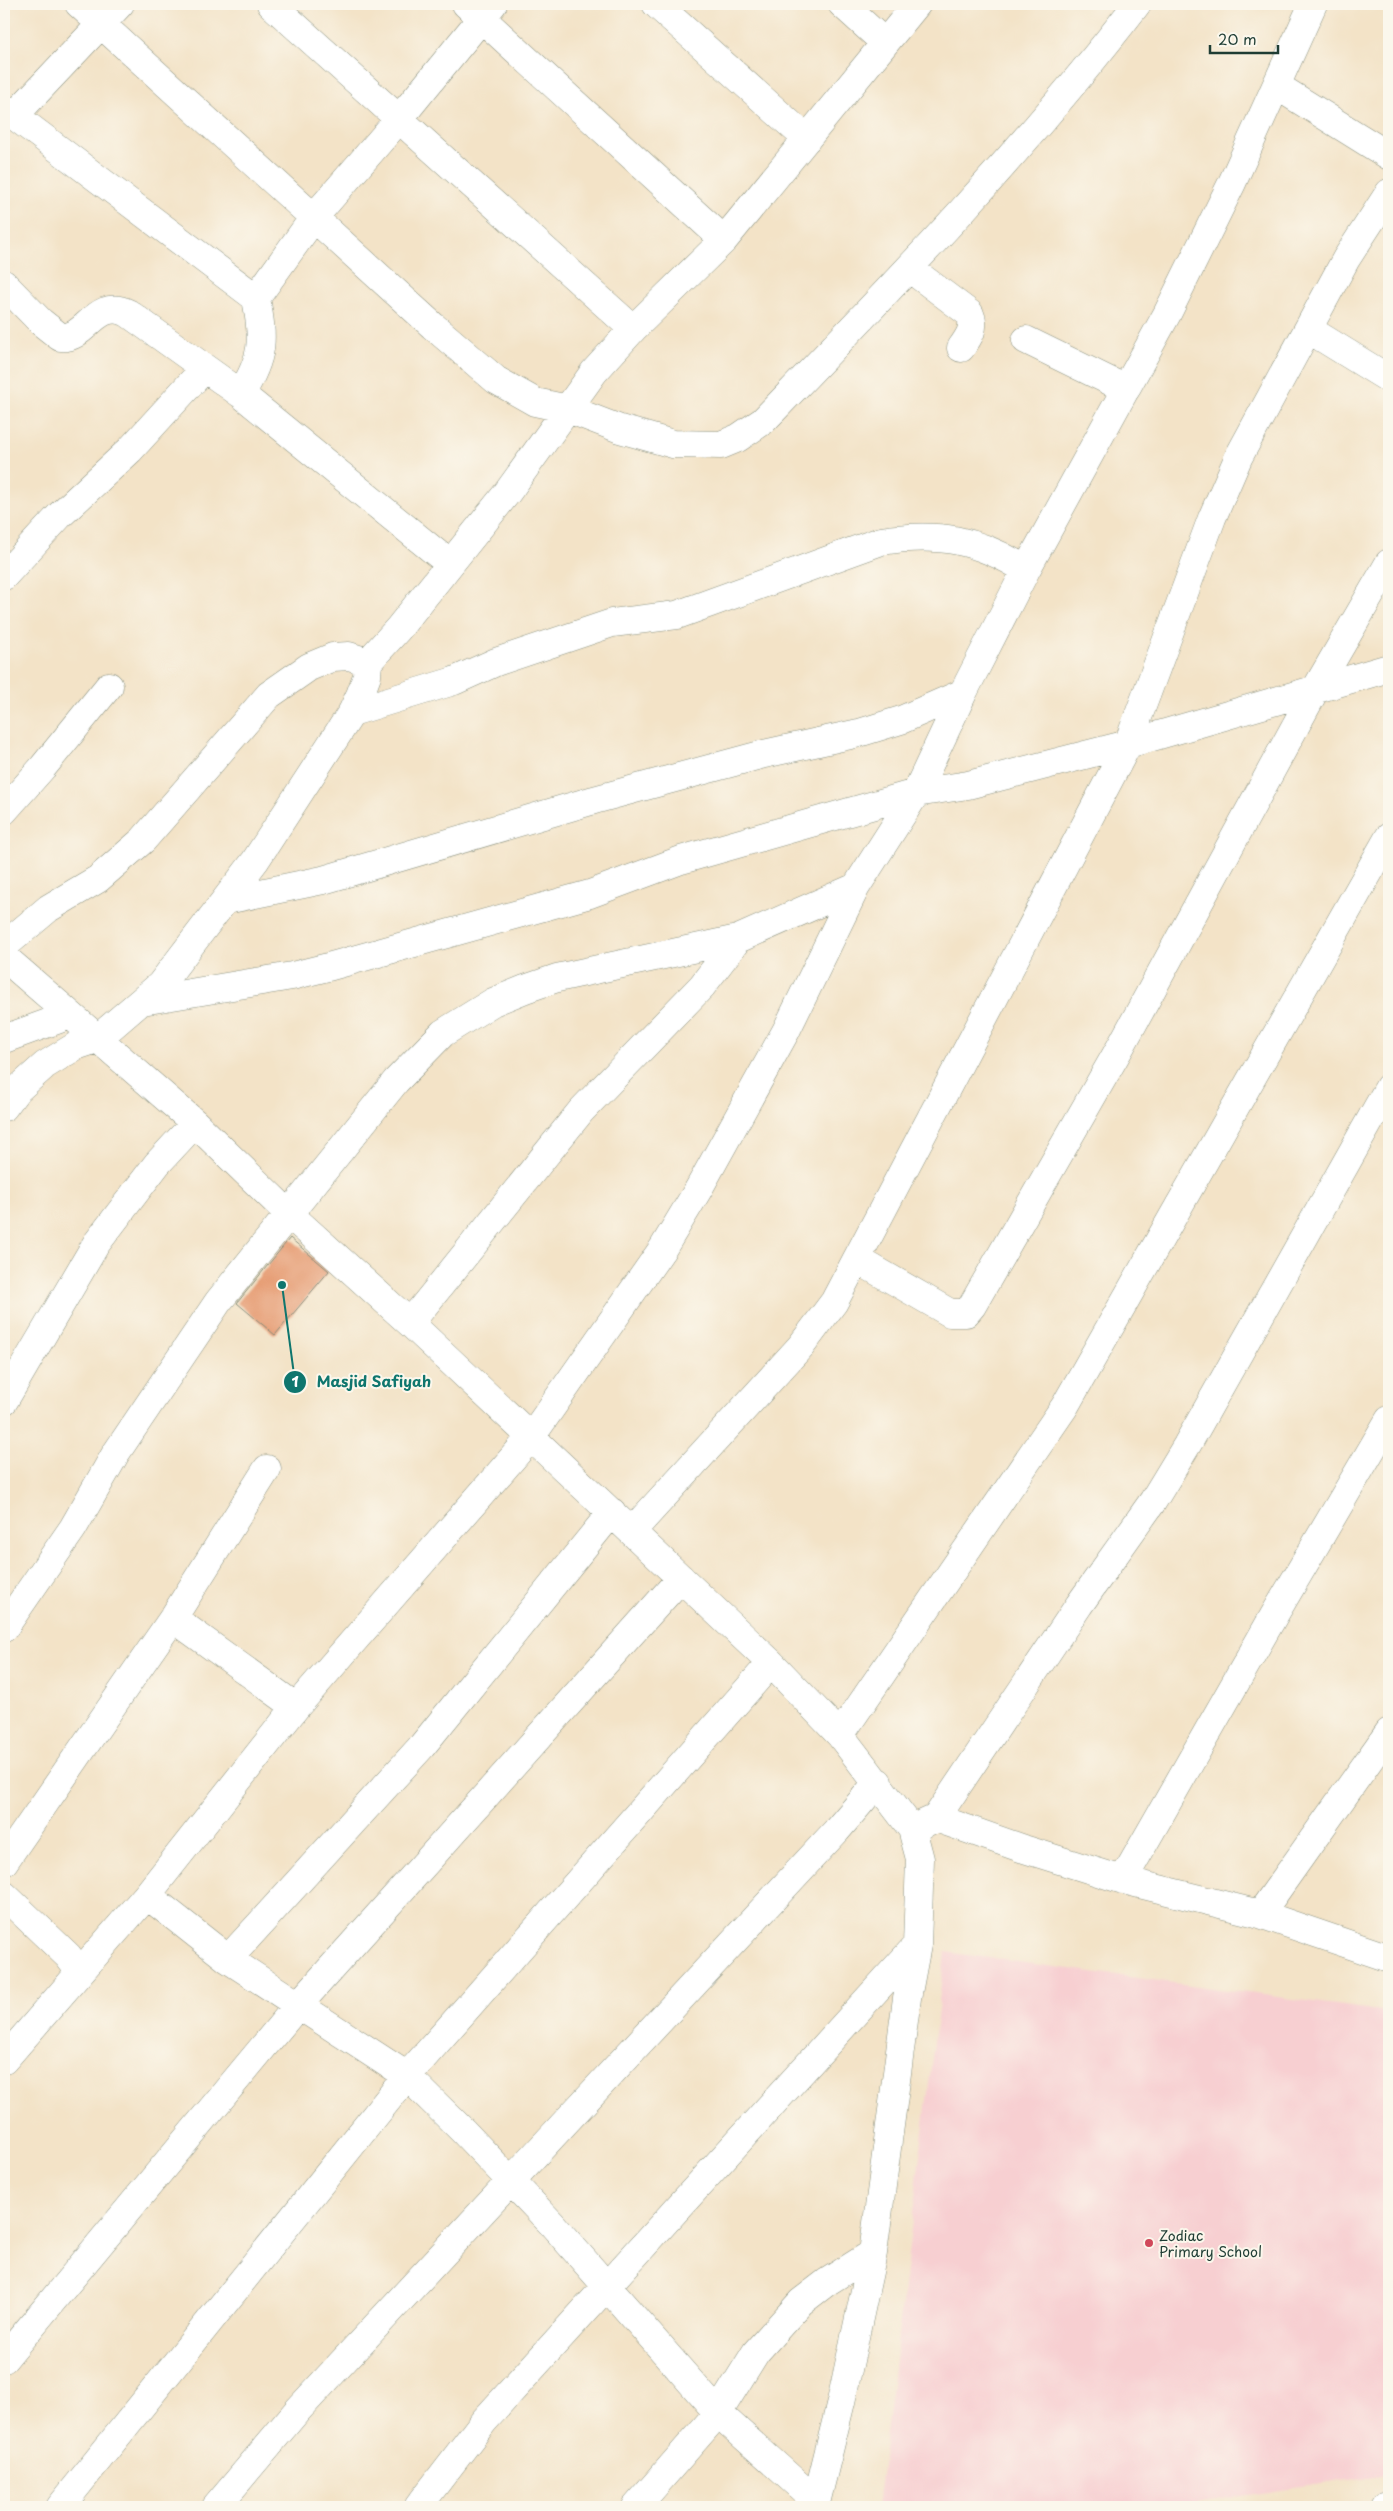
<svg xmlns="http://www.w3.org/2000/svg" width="1393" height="2511" viewBox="0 0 1393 2511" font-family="'Playpen Sans',sans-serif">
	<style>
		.built { fill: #f7cfd1 }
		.building { fill: #e69b72 }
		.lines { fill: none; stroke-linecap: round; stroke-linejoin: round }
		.minor-casing { stroke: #89907e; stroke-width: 29 }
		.minor { stroke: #fff; stroke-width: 28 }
		.poi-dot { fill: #d1495b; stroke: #fbf7ec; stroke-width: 2 }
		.labels { text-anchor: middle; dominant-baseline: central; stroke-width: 4; stroke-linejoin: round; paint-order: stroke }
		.poi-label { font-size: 14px; fill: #1f3d34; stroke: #fbf7ec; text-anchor: start }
		.leader { fill: none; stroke: #0f766e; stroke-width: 2 }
		.callout-dot { fill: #0f766e; stroke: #fbf7ec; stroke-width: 2 }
		.mark-label { font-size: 15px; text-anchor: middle; font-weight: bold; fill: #fff }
		.callout-label { font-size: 15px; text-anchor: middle; font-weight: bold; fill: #0f766e; stroke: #fbf7ec; stroke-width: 4; stroke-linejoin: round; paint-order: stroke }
	</style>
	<rect width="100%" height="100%" fill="#fbf7ec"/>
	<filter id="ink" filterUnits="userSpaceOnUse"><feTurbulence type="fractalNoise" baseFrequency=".02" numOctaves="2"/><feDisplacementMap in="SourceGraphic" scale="10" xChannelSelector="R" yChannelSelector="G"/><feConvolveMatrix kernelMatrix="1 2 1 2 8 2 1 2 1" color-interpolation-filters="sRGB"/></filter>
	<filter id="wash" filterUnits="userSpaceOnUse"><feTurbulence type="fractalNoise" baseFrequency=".0096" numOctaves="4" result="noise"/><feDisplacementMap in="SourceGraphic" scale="20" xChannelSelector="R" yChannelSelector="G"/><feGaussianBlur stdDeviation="1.12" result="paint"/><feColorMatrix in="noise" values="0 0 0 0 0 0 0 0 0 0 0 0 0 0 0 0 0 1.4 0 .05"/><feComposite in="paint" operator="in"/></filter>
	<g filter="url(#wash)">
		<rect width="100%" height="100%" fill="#f3e3c7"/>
		<path class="built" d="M945,1952L1389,2012V2474L1168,2507H877Z"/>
		<g id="blocks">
			<path class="building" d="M290,1238L329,1271L275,1335L237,1303Z"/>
		</g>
	</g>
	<g filter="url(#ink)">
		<use href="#blocks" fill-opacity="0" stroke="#89907e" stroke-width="1"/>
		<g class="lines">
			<defs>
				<path id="minor" d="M79,4L433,326L496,380L535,402L568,409L620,429L673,444L721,445L738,438L763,421C892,287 1023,152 1137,4
					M271,4L633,329
					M466,4L724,240
					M656,4L807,139
					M842,4L885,43
					M1277,86L1389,156
					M4,108L256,298C264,341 264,356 241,394
					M14,116L120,4
					M909,268L970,314C976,327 969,337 961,348
					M4,284L41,322L60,337C86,341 95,297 128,313L241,394L450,564
					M256,298L315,216L399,119L493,4
					M1308,329L1389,379
					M1026,340L1126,389
					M4,576L60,515L130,450L204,369
					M352,712L454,681L496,662L612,623L677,615L881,541C937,532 978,539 1026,570
					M4,811L43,767L109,686
					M226,900L323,880L594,800L764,754L859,733L901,720L963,693L1026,570L1167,314L1232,183L1313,4
					M4,946L49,908L98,879L143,840L269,695L309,667L333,657L349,656L368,662
					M4,957L195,1123L289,1214L410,1323L771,1663L840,1735L912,1829L920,1859L917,1945L907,1998L873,2253L841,2402L815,2507
					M142,1001L292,976L328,967L590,894L681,860L916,793L968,785L1128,744L1389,668
					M4,1039L70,1015
					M4,1107L16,1091L45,1065L76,1046L97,1039L160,985L255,861L352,712L360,695L367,676L368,662L398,629L507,493L594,372L633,329L724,240L917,4
					M858,1260L950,1313H966L972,1306L1121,1046L1314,692L1389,563
					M410,1323L581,1111L702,986L738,939
					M4,1401L96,1244L157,1164L195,1123
					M632,1531L801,1346L834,1302L1128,744L1212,518L1239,456L1346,259L1389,193
					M173,1618L296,1707
					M4,1628L73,1528L116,1453L218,1302L396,1081L443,1033L493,1002L525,989L557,978L738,939L856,887
					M840,1735L1065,1406L1389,837
					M936,1818L1024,1849L1123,1880L1260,1914L1389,1958
					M912,1829L936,1818L1079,1605L1153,1501L1187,1445L1389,1087
					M4,1862L173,1618L267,1469
					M1123,1880L1276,1612L1389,1420
					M4,1895L68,1956L80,1972
					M147,1895L228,1959L407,2076L463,2131L552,2224L718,2413L816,2501
					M1260,1914L1389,1732
					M228,1959L422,1746L612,1512
					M4,2060L147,1895L296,1707L531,1437L663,1248L698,1190L786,1031L856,887L916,793L963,693
					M4,2359L299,2004L681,1578
					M60,2507L407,2076L771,1663
					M216,2507L297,2411L837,1830L878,1782
					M418,2507L484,2421L917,1945
					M636,2507L718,2413L756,2352L801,2302L827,2282L873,2253
					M1384,2507L1389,2506"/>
			</defs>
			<use href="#minor" class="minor-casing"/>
			<use href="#minor" class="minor"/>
		</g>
	</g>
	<circle class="poi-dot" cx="1149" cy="2243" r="5"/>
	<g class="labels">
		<g class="poi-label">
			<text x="1159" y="2235">Zodiac<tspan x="1159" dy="16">Primary School</tspan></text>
		</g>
	</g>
	<path class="leader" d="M282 1285L295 1382"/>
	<g class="callout-dot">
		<circle cx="282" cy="1285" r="5"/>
		<circle cx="295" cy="1382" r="12"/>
	</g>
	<g class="mark-label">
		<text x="295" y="1387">1</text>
	</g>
	<g class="callout-label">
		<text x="374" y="1387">Masjid Safiyah</text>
	</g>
	<rect width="1393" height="2511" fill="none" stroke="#fbf7ec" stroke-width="20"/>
	<path d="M1210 45v8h68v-8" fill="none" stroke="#1f3d34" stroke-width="2.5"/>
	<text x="1218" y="45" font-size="15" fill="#1f3d34" stroke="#fbf7ec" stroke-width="4" paint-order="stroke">20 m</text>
</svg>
